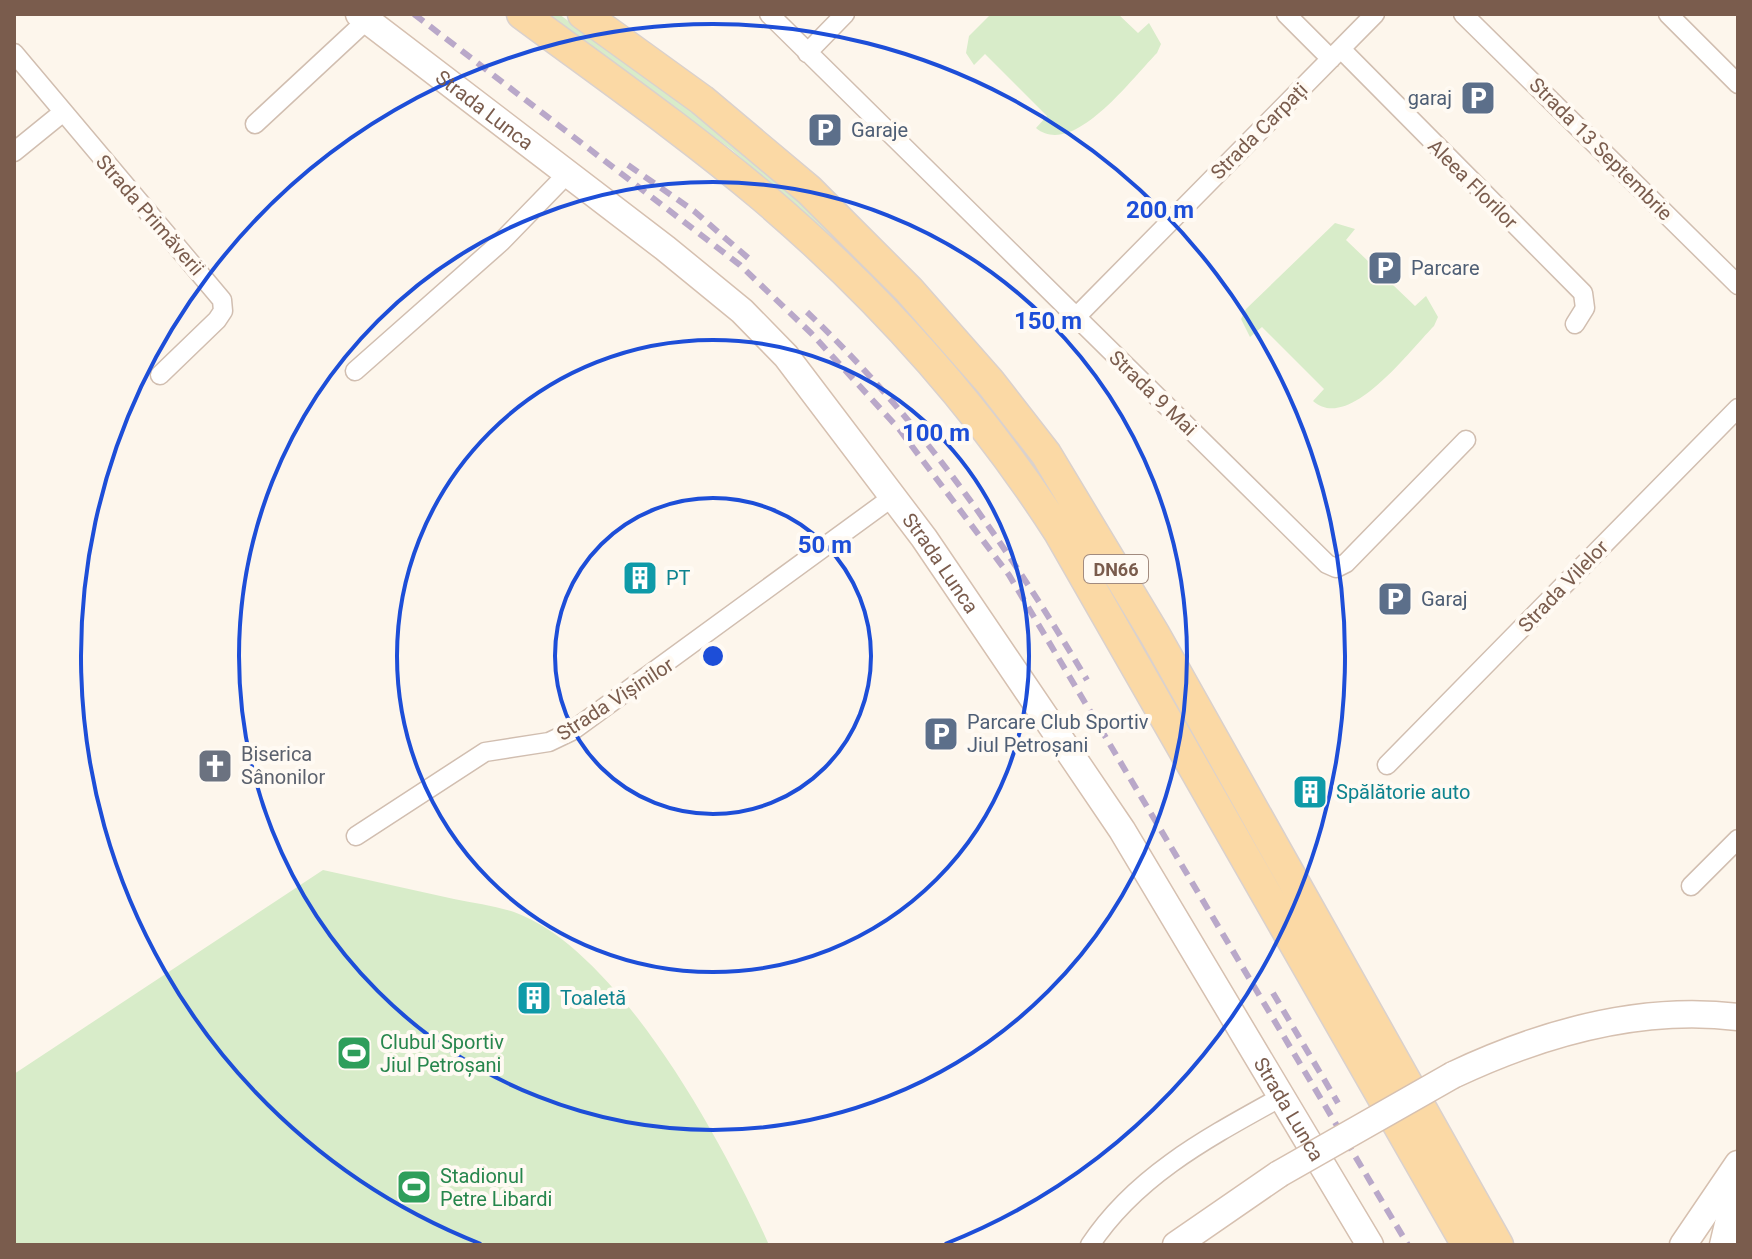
<svg xmlns="http://www.w3.org/2000/svg" width="1752" height="1259" viewBox="0 0 1752 1259" font-family="Roboto,sans-serif">
	<style>
		.green { fill: #d8ecc9 }
		.lines { fill: none; stroke-linecap: round; stroke-linejoin: round }
		.street-casing { stroke: #d1beb0; stroke-width: 21 }
		.secondary-casing { stroke: #d6c0b0; stroke-width: 29 }
		.primary-casing { stroke: #dad1cd; stroke-width: 33 }
		.street { stroke: #fff; stroke-width: 18 }
		.secondary { stroke: #fff; stroke-width: 26 }
		.primary { stroke: #fbd9a5; stroke-width: 30 }
		.rail { stroke: #b9a8c9; stroke-width: 6; stroke-dasharray: 12 8; stroke-linecap: butt }
		.secondary-bridge-casing { stroke: #d6c0b0; stroke-width: 29; stroke-linecap: butt }
		.secondary-bridge { stroke: #fff; stroke-width: 26 }
		.ring { fill: none; stroke: #1d4ed8; stroke-width: 4 }
		.labels { text-anchor: middle; dominant-baseline: central; stroke-width: 8; stroke-linejoin: round; paint-order: stroke }
		.shield { fill: #fffaf3; stroke: #a28b7f; stroke-width: 2 }
		.shield-label { font-size: 18px; font-weight: bold; fill: #7a5c4d }
		.service-label { font-size: 20px; fill: #4e5e75; stroke: #fffaf3; text-anchor: start }
		.street-label { font-size: 20px; fill: #7a5c4d; stroke: #fffaf3 }
		.culture-label { font-size: 20px; fill: #0d838f; stroke: #fffaf3; text-anchor: start }
		.worship-label { font-size: 20px; fill: #5b616d; stroke: #fffaf3; text-anchor: start }
		.leisure-label { font-size: 20px; fill: #27864d; stroke: #fffaf3; text-anchor: start }
		.centre { fill: #1d4ed8; stroke: #fffaf3; stroke-width: 4 }
		.ring-label { font-size: 24px; text-anchor: middle; font-weight: bold; fill: #1d4ed8; stroke: #fffaf3; stroke-width: 8; stroke-linejoin: round; paint-order: stroke }
	</style>
	<rect width="100%" height="100%" fill="#fdf6ec"/>
	<path class="green" d="M547,14H559C620,61 686,102 745,151C865,250 968,372 1060,497L1487,1245L1093,566L784,196L732,150Z
		M991,14H1118L1138,33L1149,23L1161,44L1157,53C1132,78 1073,159 1036,128L1047,116L985,54L974,65L966,53L969,36Z
		M1335,223L1355,229L1346,240L1415,306L1426,296L1438,317L1434,326C1409,351 1349,433 1313,401L1324,389L1262,327L1250,337L1241,319L1246,309Z
		M323,870C367,880 410,889 454,899C474,903 495,906 514,912C620,950 725,1146 769,1245H14V1074Z"/>
	<g class="lines">
		<defs>
			<path id="street" d="M769,14L1327,564L1336,568L1346,563L1466,440
				M1286,14L1331,59
				M1463,14L1738,285
				M1668,14L1738,84
				M1341,49L1583,293L1585,308L1575,324
				M14,53L222,300L223,311L217,320L160,375
				M807,53L845,14
				M255,124L367,20
				M14,152L62,113
				M1076,317L1375,14
				M355,371L501,242L568,173
				M1387,765L1738,408
				M356,836L485,752L549,742L572,731L894,496
				M1691,886L1738,839
				M1090,1245C1137,1174 1211,1136 1283,1096"/>
			<g id="secondary">
				<path id="s1" d="M359,14L665,248L742,311L786,356L924,538L1122,830L1370,1245"/>
				<path d="M1453,1075C1542,1033 1639,1005 1738,1017"/>
				<path d="M1176,1245L1279,1174"/>
				<path d="M1683,1245L1738,1164"/>
				<path d="M1723,1245L1738,1182"/>
			</g>
			<path id="primary" d="M522,14C603,74 686,132 763,197C877,294 978,406 1059,532L1467,1245
				M583,14L702,100L809,190L909,290L990,382L1046,454L1155,635L1498,1245"/>
		</defs>
		<use href="#street" class="street-casing"/>
		<use href="#secondary" class="secondary-casing"/>
		<use href="#primary" class="primary-casing"/>
		<use href="#street" class="street"/>
		<use href="#secondary" class="secondary"/>
		<use href="#primary" class="primary"/>
		<path class="rail" d="M414,14L740,265L811,333L899,429L1009,575L1408,1245
			M628,165L694,211L754,263
			M807,312C920,419 1008,547 1087,680
			M1273,993L1338,1103"/>
		<defs>
			<path id="secondary-bridge" d="M1279,1174L1453,1075"/>
		</defs>
		<use href="#secondary-bridge" class="secondary-bridge-casing"/>
		<use href="#secondary-bridge" class="secondary-bridge"/>
	</g>
	<g class="ring">
		<circle cx="713" cy="656" r="158"/>
		<circle cx="713" cy="656" r="316"/>
		<circle cx="713" cy="656" r="474"/>
		<path d="M481 1244A632 632 0 1 1 945 1244"/>
	</g>
	<defs>
		<symbol id="parking-square" viewBox="-11 -11 22 22"><rect x="-9" y="-9" width="18" height="18" rx="4" fill="#5c6f8a" stroke="#fffaf3"/><path d="M-3.5-5.5H1a3.5 3.5 0 0 1 0 7H-1V5.5H-3.5ZM-1-3.4V-.6H.8a1.4 1.4 0 0 0 0-2.8Z" fill="#fff"/></symbol>
		<symbol id="building-square" viewBox="-11 -11 22 22"><rect x="-9" y="-9" width="18" height="18" rx="4" fill="#0f9aa8" stroke="#fffaf3"/><path d="M-4-6H4V6H1V3H-1V6H-4ZM-2.5-4.3h1.7v1.8h-1.7ZM.8-4.3h1.7v1.8H.8ZM-2.5-1h1.7V.8h-1.7ZM.8-1h1.7V.8H.8Z" fill="#fff"/></symbol>
		<symbol id="church-square" viewBox="-11 -11 22 22"><rect x="-9" y="-9" width="18" height="18" rx="4" fill="#6b7280" stroke="#fffaf3"/><path d="M-1.2-6h2.4v3.5h3.3v2.4h-3.3V6h-2.4V-.1h-3.3v-2.4h3.3Z" fill="#fff"/></symbol>
		<symbol id="stadium-square" viewBox="-11 -11 22 22"><rect x="-9" y="-9" width="18" height="18" rx="4" fill="#2e9e5b" stroke="#fffaf3"/><path d="M0-5a6.5 5 0 1 0 0 10a6.5 5 0 1 0 0-10ZM-3.5-1.8h7v3.6h-7Z" fill="#fff"/></symbol>
	</defs>
	<g fill-rule="evenodd">
		<use href="#parking-square" x="1458" y="78" width="40" height="40"/>
		<use href="#parking-square" x="805" y="110" width="40" height="40"/>
		<use href="#parking-square" x="1365" y="248" width="40" height="40"/>
		<use href="#building-square" x="620" y="558" width="40" height="40"/>
		<use href="#parking-square" x="1375" y="579" width="40" height="40"/>
		<use href="#parking-square" x="921" y="714" width="40" height="40"/>
		<use href="#church-square" x="195" y="746" width="40" height="40"/>
		<use href="#building-square" x="1290" y="772" width="40" height="40"/>
		<use href="#building-square" x="514" y="978" width="40" height="40"/>
		<use href="#stadium-square" x="334" y="1033" width="40" height="40"/>
		<use href="#stadium-square" x="394" y="1167" width="40" height="40"/>
	</g>
	<g class="labels">
		<rect class="shield" x="1084" y="555" width="64" height="28" rx="6"/>
		<g class="shield-label">
			<text x="1116" y="569">DN66</text>
		</g>
		<g class="service-label">
			<text x="1452" y="98" text-anchor="end">garaj</text>
			<text x="851" y="130">Garaje</text>
			<text x="1411" y="268">Parcare</text>
			<text x="1421" y="599">Garaj</text>
			<text x="967" y="722">Parcare Club Sportiv<tspan x="967" dy="23">Jiul Petroșani</tspan></text>
		</g>
		<g class="street-label">
			<text stroke="none"><textPath href="#s1" startOffset="158">Strada Lunca</textPath></text>
			<text transform="translate(1259 131) rotate(-45)">Strada Carpați</text>
			<text transform="translate(1601 149) rotate(45)">Strada 13 Septembrie</text>
			<text transform="translate(1473 184) rotate(45)">Aleea Florilor</text>
			<text transform="translate(150 215) rotate(49)">Strada Primăverii</text>
			<text transform="translate(1153 393) rotate(44)">Strada 9 Mai</text>
			<text stroke="none"><textPath href="#s1" startOffset="806">Strada Lunca</textPath></text>
			<text transform="translate(1563 586) rotate(-46)">Strada Vilelor</text>
			<text transform="translate(615 699) rotate(-33)">Strada Vișinilor</text>
			<text stroke="none"><textPath href="#s1" startOffset="1454">Strada Lunca</textPath></text>
		</g>
		<g class="culture-label">
			<text x="666" y="578">PT</text>
			<text x="1336" y="792">Spălătorie auto</text>
			<text x="560" y="998">Toaletă</text>
		</g>
		<g class="worship-label">
			<text x="241" y="754">Biserica<tspan x="241" dy="23">Sânonilor</tspan></text>
		</g>
		<g class="leisure-label">
			<text x="380" y="1042">Clubul Sportiv<tspan x="380" dy="23">Jiul Petroșani</tspan></text>
			<text x="440" y="1176">Stadionul<tspan x="440" dy="23">Petre Libardi</tspan></text>
		</g>
	</g>
	<circle cx="713" cy="656" r="12" class="centre"/>
	<g class="ring-label">
		<text x="1160" y="218">200 m</text>
		<text x="1048" y="329">150 m</text>
		<text x="936" y="441">100 m</text>
		<text x="825" y="553">50 m</text>
	</g>
	<rect width="1752" height="1259" fill="none" stroke="#7a5c4d" stroke-width="32"/>
</svg>
